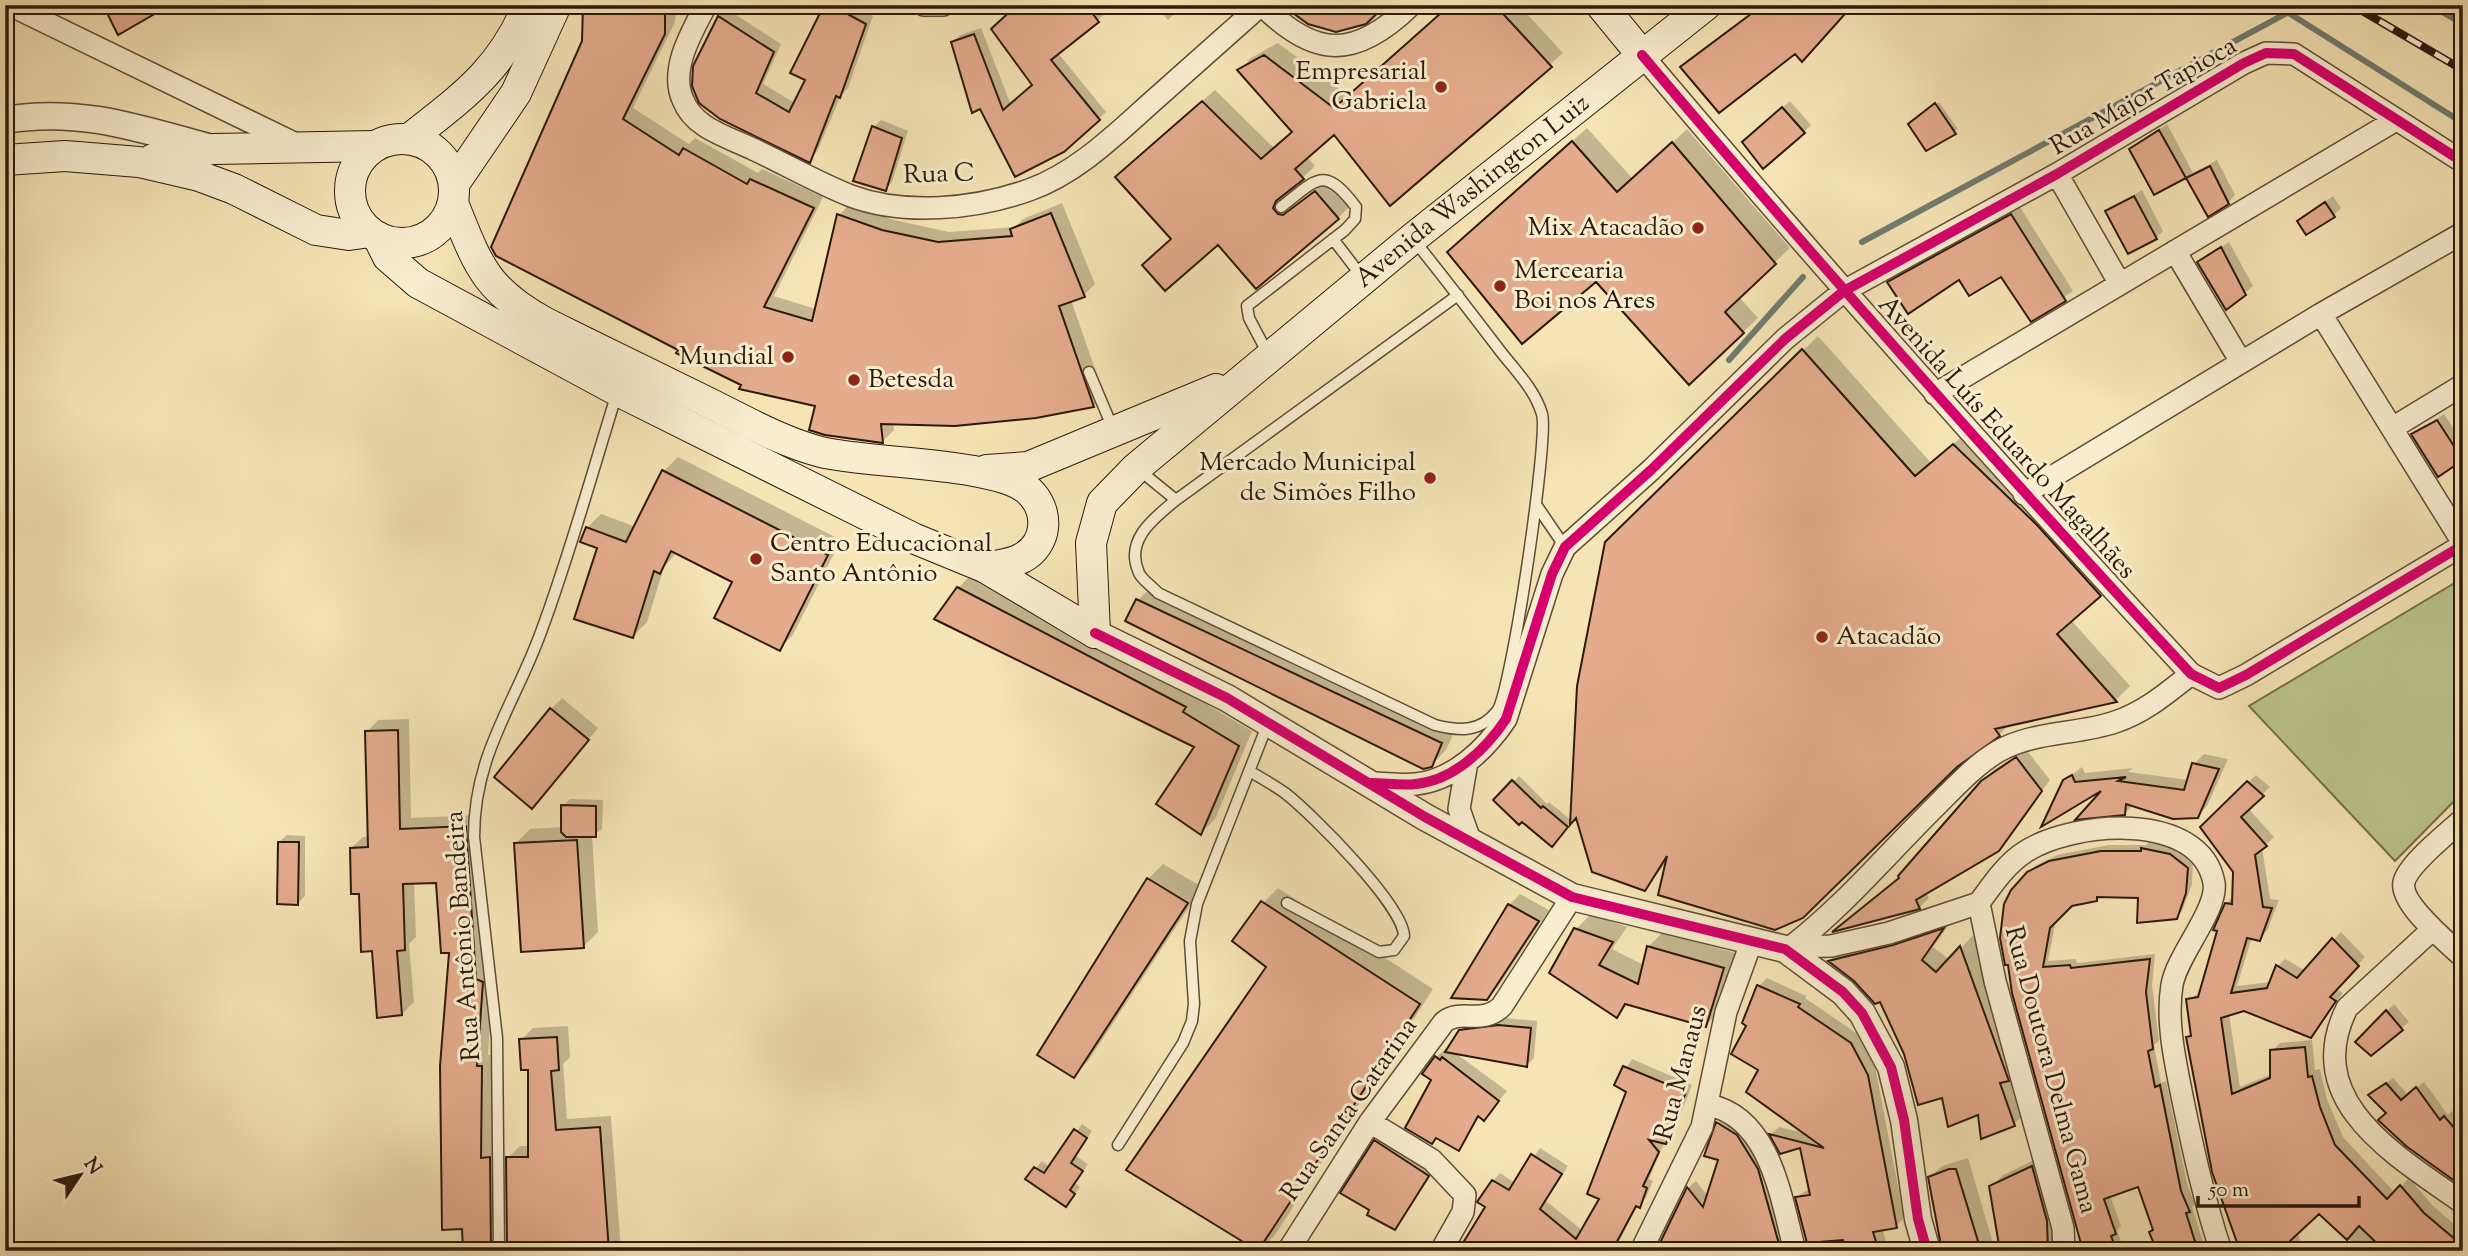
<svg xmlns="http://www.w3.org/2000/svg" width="2468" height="1256" viewBox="0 0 2468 1256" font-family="'Sorts Mill Goudy',serif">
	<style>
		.green { fill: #bbc48e; stroke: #746e4c; stroke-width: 2 }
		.shadow { fill: #0003 }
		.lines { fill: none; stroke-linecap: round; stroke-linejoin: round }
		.stream { stroke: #707c70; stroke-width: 6 }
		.building { fill: #e4ab8c; stroke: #2c190b; stroke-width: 2 }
		.service-casing { stroke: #5e4c36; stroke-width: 13 }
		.minor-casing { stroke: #5e4c36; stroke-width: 24 }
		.tertiary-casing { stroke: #5e4c36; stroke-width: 29 }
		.secondary-casing { stroke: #2c190b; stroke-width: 32 }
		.service { stroke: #f9edcf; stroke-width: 10 }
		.minor { stroke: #f9edcf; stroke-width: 21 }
		.tertiary { stroke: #f9edcf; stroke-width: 26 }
		.secondary { stroke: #f9edcf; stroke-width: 30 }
		.rail-casing { stroke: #2c190b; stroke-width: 8 }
		.rail { stroke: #f9edcf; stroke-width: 5; stroke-dasharray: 16; stroke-linecap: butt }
		.cycleway-casing { stroke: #f9edcf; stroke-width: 15 }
		.cycleway { stroke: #d6006c; stroke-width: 10 }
		.poi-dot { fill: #8f2418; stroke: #f9edcf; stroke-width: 2.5 }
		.labels { text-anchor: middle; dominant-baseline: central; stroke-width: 6; stroke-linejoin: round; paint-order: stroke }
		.poi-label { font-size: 26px; fill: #2c190b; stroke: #f9edcf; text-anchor: end }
		.street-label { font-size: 26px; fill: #2c190b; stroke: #f9edcf }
	</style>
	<rect width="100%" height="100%" fill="#f6e4b5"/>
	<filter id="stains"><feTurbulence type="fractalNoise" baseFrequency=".00286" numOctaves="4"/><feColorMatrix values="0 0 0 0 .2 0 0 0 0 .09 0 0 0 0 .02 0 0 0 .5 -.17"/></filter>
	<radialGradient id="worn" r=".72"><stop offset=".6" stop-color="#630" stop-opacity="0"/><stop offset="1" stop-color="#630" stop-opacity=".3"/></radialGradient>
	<path class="green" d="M2463,578V792L2395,861L2249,706Z"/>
	<path class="shadow" d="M77,5H89L80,10Z
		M329,5H354L350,10Z
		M585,5H676L675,22L633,108L689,144L695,138L758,173L762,169L823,197L774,296L816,309L839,215L850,204L894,220L949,232L1015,227L1023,219L1062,203L1095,284L1084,295L1071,300L1104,395L1093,406L893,422L894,430L883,441L817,405L743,385L680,349L583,42Z
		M826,5H853L873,16L848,88L841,95L817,152L809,160L721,118L719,17L727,9L781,44L763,84L795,103L807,79Z
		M1019,5H1099L1105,14L1058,53L1106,112L1063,151L1016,175L953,42L960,35L981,28L1011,105L1034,85Z
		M1154,5H1184L1168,20Z
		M1450,5H1519L1563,53L1390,203L1335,132L1307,157L1315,166L1285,194L1290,202L1297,203L1328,180L1350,206L1338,218L1218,242L1173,238L1130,165L1215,90L1274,148L1294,131L1239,71L1251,58L1278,43L1348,96Z
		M2045,5H2067L2056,16Z
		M2443,5H2463V17Z
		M1790,101L1811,125L1804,132L1752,135Z
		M1939,102L1958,129L1927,148L1913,121Z
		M881,120L908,131L892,182L885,189L874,127Z
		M2167,124L2193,173L2217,160L2235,195L2228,203L2208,214L2187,176L2155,193L2131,150Z
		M1587,128L1633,179L1687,129L1790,248L1739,297L1758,318L1743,332L1464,237Z
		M2142,190L2163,231L2156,238L2108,212Z
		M2333,196L2341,208L2334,215L2299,221Z
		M2020,207L2073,291L2032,319L2001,275L1889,282L1898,274Z
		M2229,242L2253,286L2226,308L2199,262Z
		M1818,336L1931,463L1968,431L2114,580L2071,620L2130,686L2116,700L2010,724L1999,735L1667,862L1645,889L1607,543Z
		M2444,414L2463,443V458L2438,474L2413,435Z
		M678,457L841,540L793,635L779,649L734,581L677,552L664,567L647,622L633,636L599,547L587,528L601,514L636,527L664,471Z
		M972,574L1198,693L1196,698L1252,731L1215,819L1201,833L1197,746L958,588Z
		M1153,585L1456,728L1446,750L1431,765L1138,600Z
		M562,698L598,728L543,795L551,709Z
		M409,719L411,818L477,815L494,971L488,1055H493L492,1147L501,1146L502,1239L509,1250L508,1158L520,1146H530L529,1068L521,1040L533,1028L568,1026L570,1057L563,1064L567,1119L611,1116L621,1251H464L451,951L438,881L414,882L416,937L409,944L414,1002L402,1014L374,950L351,848L363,837L370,836L367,732L378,720Z
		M2026,749L2050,780L2001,846L1926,893L1929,898L1920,907L1838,929L1906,874L1992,771Z
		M2204,754L2228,759L2207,806L2197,816L2133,805L2124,814L2108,786L2045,823L2064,781L2082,767L2085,773L2133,768L2128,772L2189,780L2194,764Z
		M2256,775L2270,787L2248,808L2274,837L2262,848L2270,899L2279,900L2267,931L2259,939L2252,937L2237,986L2271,982L2278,966L2285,959L2306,971L2341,932L2365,957L2336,989L2343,993L2311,1036L2244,1009L2229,1014L2240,1087L2272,1074V1051L2280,1043L2312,1040L2315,1070L2320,1069L2327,1099L2343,1137L2395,1193L2409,1178L2432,1205L2463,1232V1251H2362L2319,1212L2297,1232L2305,1251H2242L2188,1037L2193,1032L2188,1000L2202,991L2226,904L2234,895L2235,872L2202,827Z
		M1519,776L1547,804L1549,802L1572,821L1557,840L1496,800Z
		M570,799L603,800L602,829L592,836L598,932L583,947L515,844L530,829L563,827V806Z
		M287,835L305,836V896L298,903L279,842Z
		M2149,842L2176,848L2193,862L2192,885L2182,911L2176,917L2140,896L2100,895L2096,900L2071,905L2056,920L2048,961L2076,959L2077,963L2155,954L2152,985L2159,1041L2154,1045L2161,1083L2166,1081L2187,1184L2195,1204L2192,1207L2206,1251H2158L2155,1229L2139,1185L2110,1195L2121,1226L2117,1231L2125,1251H2082L2012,891L2035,866L2057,855L2109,845H2146Z
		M1163,864L1202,887L1089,1060L1074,1075L1039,1054L1148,879Z
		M1278,888L1433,989L1275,1235L1260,1250L1128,1169L1268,967L1263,903Z
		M1520,894L1549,910L1498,987L1487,998L1509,905Z
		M1591,914L1627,927L1612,949L1644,965L1648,947L1663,932L1738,954L1721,1010L1706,1025L1629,1003L1617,1015L1576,929Z
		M1954,918L1933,947L1950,960L1973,935L2015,1046L2027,1111L2014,1124L1944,1096L1905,1053L1881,999L1830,961L1842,949Z
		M1767,978L1806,996L1805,998L1859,1035L1875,1066L1904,1218L1896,1226L1882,1228L1889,1251H1809L1797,1197L1810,1188L1802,1145L1781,1152L1771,1134L1779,1127L1808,1134L1760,1069L1748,1025L1759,986Z
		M2394,1004L2409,1022L2371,1054L2357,1042Z
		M1506,1018L1537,1021L1534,1058L1527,1065L1454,1052L1507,1091L1484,1119L1480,1116L1458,1148L1434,1080L1436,1057L1445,1049L1448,1050L1468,1023Z
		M1632,1059L1692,1085L1673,1134L1664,1143L1649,1179L1653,1181L1646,1198L1638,1205L1614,1251H1460L1488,1206L1493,1181L1500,1173L1515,1183L1540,1148L1568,1166L1546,1201L1583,1231L1601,1198L1628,1091L1616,1085Z
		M2393,1078L2408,1095L2424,1082L2448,1115L2452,1111L2463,1124V1181L2370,1095Z
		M1726,1115L1745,1127L1795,1251H1656L1688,1188L1696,1181L1708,1196L1720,1158L1706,1154L1718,1123Z
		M1082,1124L1092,1131L1076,1156L1088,1164L1075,1183L1080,1187L1066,1205L1028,1179L1042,1161L1050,1167Z
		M1382,1135L1434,1169L1395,1227L1376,1141Z
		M2044,1155L2062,1251H1943L1930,1177L1942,1166L1968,1158L1995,1250L2001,1248L1991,1187L2003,1175Z"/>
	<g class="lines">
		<path class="stream" d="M2276,5L2463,123
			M2430,5L2463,24
			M1862,242L2287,13
			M1729,360L1803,277"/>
	</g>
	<path class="building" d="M103,5H170L118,35Z
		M583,5H665V34L623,119L679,155L683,148L747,184L750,179L814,208L764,307L812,321L837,214L882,230L938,242L1012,236L1010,229L1051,213L1085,297L1059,306L1094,407L1036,418L955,426L881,424L883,443L825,435L809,430L815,406L739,389L741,385L676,353L678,350L496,256L491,247L582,41Z
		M824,5H831L866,24L840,98L836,96L810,163L720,119L699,103L692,86L693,66L718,16L774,52L756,93L789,112L805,80L790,73Z
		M1017,5H1086L1099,22L1051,60L1100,120L1064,152L1015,177L980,109L972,113L951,42L974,34L1003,110L1032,85L991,29Z
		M1282,5H1386L1366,24L1336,32L1308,24Z
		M1450,5H1495L1552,67L1390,206L1334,135L1295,169L1304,179L1276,201L1273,208L1278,214L1283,215L1315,191L1339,219L1256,289L1218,245L1165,291L1142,265L1171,239L1115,177L1202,101L1261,159L1292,132L1237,70L1264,55L1334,108Z
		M1763,5H1853L1802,62L1795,54L1719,113L1680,67Z
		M1935,103L1956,134L1926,151L1908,124Z
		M1782,107L1805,133L1763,169L1742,142Z
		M872,126L902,138L886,191L853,181Z
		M2159,130L2186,178L2154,195L2129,149Z
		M1572,141L1617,192L1672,142L1776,264L1725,312L1744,333L1689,385L1596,282L1522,344L1447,252Z
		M2210,166L2229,204L2208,217L2186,178Z
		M2134,196L2157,239L2128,254L2105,211Z
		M2325,202L2335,217L2306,235L2297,221Z
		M2011,214L2066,301L2031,322L2001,277L1969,296L1959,280L1908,314L1887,282Z
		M2221,247L2246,295L2226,310L2197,262Z
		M1802,349L1915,476L1953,444L2037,525L2101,596L2057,634L2117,702L1995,729L2000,736L1957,767L1803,918L1775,930L1658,895L1667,856L1645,891L1592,872L1576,818L1570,825L1577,686L1605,542Z
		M2437,420L2463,460L2438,477L2411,434Z
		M662,470L828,555L780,651L714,618L732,582L671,551L660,574L654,571L633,638L574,619L597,548L580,542L586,527L626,542Z
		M957,587L1186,707L1183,712L1239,746L1201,835L1156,804L1194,747L934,619Z
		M1136,599L1442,743L1432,767L1423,769L1125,621Z
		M550,708L589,740L532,809L494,777Z
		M398,730L400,829L466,826L476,979L483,982L477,1066H482L481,1158L490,1157L491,1251H463L462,1229L442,1230L440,1066L449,953H441L436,883L403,884L405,950L397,951L402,1015L377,1018L372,951L361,952L359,894H351L350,848L368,847L365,731Z
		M2016,757L2042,791L1999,851L1916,900L1920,909L1832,932L1899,878L1898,876L1981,781Z
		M2192,763L2219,769L2198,818L2173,819L2126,804L2125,815L2075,820L2101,791L2041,827L2063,780L2072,775L2075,782L2126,777L2118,781L2184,790Z
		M1512,780L1541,808L1543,806L1568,827L1552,847L1522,822L1519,825L1493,800Z
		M2247,781L2264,796L2241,817L2267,846L2255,855L2263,907L2272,908L2260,941L2247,938L2231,993L2267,988L2276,965L2297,978L2332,938L2359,966L2330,997L2336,1001L2311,1038L2244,1011L2221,1018L2232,1094L2270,1078V1050L2305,1047L2308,1077L2312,1076L2320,1107L2335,1145L2387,1199L2400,1185L2424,1213L2463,1246V1251H2385L2359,1226L2347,1240L2319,1214L2290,1241L2294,1251H2240L2212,1172L2186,1037L2191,1036L2186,999L2198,997L2217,931L2213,930L2225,903L2232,904L2233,872L2200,827Z
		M561,805L596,806V837H566L561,832Z
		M577,840L584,948L521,952L514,843Z
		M278,842H299L298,905L277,904Z
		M2141,848L2170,854L2188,868L2186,893L2177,919L2137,923L2138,898L2097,897V901L2072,906L2050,928L2043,967L2070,965L2071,968L2150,959L2146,992L2153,1049L2148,1051L2155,1087L2160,1085L2181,1191L2190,1212L2186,1213L2198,1251H2157L2149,1232L2153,1230L2138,1187L2104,1199L2116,1234L2111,1236L2117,1251H2083L2012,993L2008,965H2005L2000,938L2004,904L2011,890L2027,872L2049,861L2101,851H2141Z
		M1147,878L1188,903L1074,1078L1037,1055Z
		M1261,901L1420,1004L1258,1251L1126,1170L1266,967L1232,941Z
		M1508,904L1539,921L1487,1000L1451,998Z
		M1574,928L1613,942L1599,965L1638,984L1647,946L1724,968L1706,1027L1625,1004L1617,1018L1549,973Z
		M1944,928L1922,960L1936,972L1960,946L2009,1081L2000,1083L2015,1126L1981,1139L1978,1115L1948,1127L1942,1098L1918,1105L1904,1054L1880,1002L1875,1004L1854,981L1828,961L1893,945Z
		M1757,985L1800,1004L1798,1007L1851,1043L1868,1075L1897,1228L1873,1232L1879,1251H1846L1843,1240L1807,1243L1795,1197L1810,1195L1800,1148L1780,1154L1769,1134L1824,1148L1746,1092L1758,1070L1731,1054L1746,1026L1742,1023Z
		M2386,1010L2403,1030L2371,1056L2355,1042Z
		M1498,1025L1531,1028L1527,1067L1445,1052L1459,1030Z
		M557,1037L559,1070L551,1071L556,1130L600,1127L609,1251H507L506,1157H528V1070H521L519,1039Z
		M1435,1056L1440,1060L1442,1057L1499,1101L1484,1121L1478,1116L1459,1151L1436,1138L1432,1144L1405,1128L1431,1080L1422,1074Z
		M1623,1066L1686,1092L1666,1144L1649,1140L1659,1152L1643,1186L1647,1188L1640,1208L1636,1206L1612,1251H1458L1485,1207L1477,1202L1492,1180L1509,1190L1531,1154L1562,1174L1540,1209L1576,1239L1599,1199L1587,1194L1626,1092L1614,1085Z
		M2386,1083L2401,1100L2416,1087L2440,1120L2444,1116L2463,1138V1187L2406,1146L2378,1120L2386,1113L2368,1095Z
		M1716,1122L1737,1135L1758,1169L1781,1251H1656L1687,1187L1703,1207L1718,1160L1704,1156Z
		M1074,1129L1087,1138L1071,1163L1083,1171L1070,1190L1075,1194L1066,1207L1025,1179L1034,1167L1044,1173Z
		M1374,1140L1429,1176L1395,1230L1367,1215L1369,1210L1340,1193Z
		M2032,1166L2047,1221L2048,1251H2000L1989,1186Z
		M1949,1169H1956L1981,1251H1942L1928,1177Z"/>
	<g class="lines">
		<defs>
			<path id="service" d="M1333,239L1363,278
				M1413,239C1443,276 1472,314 1501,352C1516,371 1535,390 1542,414C1549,438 1511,694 1497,711C1480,733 1458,731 1435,725L1158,593C1153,587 1142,580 1139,573C1124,540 1154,518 1176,500L1458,295
				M1269,356L1249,318L1247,306L1345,230L1355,219L1356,207C1324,165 1318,178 1281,207
				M1089,372L1114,431
				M1138,469L1176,500
				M1537,506L1565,547
				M1249,771C1261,778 1274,785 1285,793C1312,814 1403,905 1404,936L1394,950L1379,952L1287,903
				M1118,1145L1183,1043L1192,1021L1194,1004L1190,941L1197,904L1268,723
				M499,1251L497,1038L474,837C474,754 514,706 541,632C570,554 592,473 617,393"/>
			<path id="minor" d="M10,5L300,146
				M706,5C692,32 669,69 683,100C694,129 729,137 755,150C787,165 818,183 851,196C905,216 975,209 1029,190C1077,173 1116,134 1153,101C1189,69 1225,37 1261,5
				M924,5H943
				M1262,5C1315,59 1356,59 1411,5
				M1642,55C1820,266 2004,472 2191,674L2219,688L2246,675L2463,545
				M2057,174L2120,284
				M2175,251L2241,362
				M2321,314L2463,543
				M1935,394L2396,120
				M2394,427L2463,385
				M2024,494L2321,314L2463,233
				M1467,762L1459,809L1471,843
				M1372,783C1386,783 1402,786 1416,784C1454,780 1486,749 1506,719L1552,574L1565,547L1651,470L1785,339L1844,291L2057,174L2244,63L2266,53L2294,54L2463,162
				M2463,819C2448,833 2408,864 2404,882C2399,903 2448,943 2463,957
				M1979,903C1992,885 2006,864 2025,852C2072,821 2201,810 2214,883C2218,910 2177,955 2172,985C2166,1022 2175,1060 2182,1096C2193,1149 2204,1200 2221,1251
				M1979,903L1995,981L2063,1228L2064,1251
				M2433,929L2347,1008C2300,1102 2397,1156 2463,1203
				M1792,946C1845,905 1889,852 1937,805C1956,786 1974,766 1997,752C2032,731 2077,735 2115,722C2145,712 2167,693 2191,674
				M1788,947L1831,946L1889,933L1979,903
				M1709,1105C1771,1118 1781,1199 1795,1251
				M1370,1122L1432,1160L1465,1195L1463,1212L1441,1251
				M1288,1251L1370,1122L1444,1022C1461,1008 1482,1026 1502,1006L1572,897
				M1641,1251L1702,1127L1726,1012L1751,943"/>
			<path id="tertiary" d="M5,120C79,107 141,129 211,148
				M1095,633L1227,698L1425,817L1572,897L1785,949L1843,992L1862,1013L1891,1067L1904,1120L1918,1219L1927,1251"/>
			<g id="secondary">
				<path d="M1601,5L1642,55"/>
				<path d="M409,139C462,97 501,71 528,5"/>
				<circle cx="402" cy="191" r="52"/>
				<path d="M153,159L213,149L375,146"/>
				<path d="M5,160L65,156L139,162L199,176L234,189L316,230L349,235L370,232"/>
				<path d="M454,184L516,93L556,5"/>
				<path d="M453,203C478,265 485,290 546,323C600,350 654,376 709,403C745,421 782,442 821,452C869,464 998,462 1029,491C1050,511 1048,544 1022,558C1012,564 998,565 986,568"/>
				<path d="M378,237L388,257L418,283L618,391L913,538L986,568L1095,633"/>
				<path d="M987,470L1028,467L1216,389"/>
				<path id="s1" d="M1095,633L1091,543L1102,503L1136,468L1413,238L1706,5"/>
			</g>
		</defs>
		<use href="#service" class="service-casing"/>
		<use href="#minor" class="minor-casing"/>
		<use href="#tertiary" class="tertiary-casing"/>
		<use href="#secondary" class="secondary-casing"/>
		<use href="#service" class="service"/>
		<use href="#minor" class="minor"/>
		<use href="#tertiary" class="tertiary"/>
		<use href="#secondary" class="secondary"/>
		<defs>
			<path id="rail" d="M2352,5L2463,70"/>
		</defs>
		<use href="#rail" class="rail-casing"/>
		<use href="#rail" class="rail"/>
		<defs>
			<path id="cycleway" d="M1642,55C1820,266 2004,472 2191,674L2219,688L2246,675L2463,545
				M1095,633L1227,698L1425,817L1572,897L1785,949L1843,992L1862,1013L1891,1067L1904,1120L1918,1219L1927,1251
				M1372,783C1386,783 1402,786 1416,784C1454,780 1486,749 1506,719L1552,574L1565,547L1651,470L1785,339L1844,291L2057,174L2244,63L2266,53L2294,54L2463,162"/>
		</defs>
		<use href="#cycleway" class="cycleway-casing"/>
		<use href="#cycleway" class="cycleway"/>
	</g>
	<g class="poi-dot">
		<circle cx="1441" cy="87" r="7"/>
		<circle cx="1698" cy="228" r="7"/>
		<circle cx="1500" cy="286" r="7"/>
		<circle cx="788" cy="357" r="7"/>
		<circle cx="854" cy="380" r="7"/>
		<circle cx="1430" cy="478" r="7"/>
		<circle cx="756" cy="559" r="7"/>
		<circle cx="1822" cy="637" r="7"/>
	</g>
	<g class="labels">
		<g class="poi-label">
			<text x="1427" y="72">Empresarial<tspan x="1427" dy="30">Gabriela</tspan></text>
			<text x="1684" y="228">Mix Atacadão</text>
			<text x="1514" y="271" text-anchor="start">Mercearia<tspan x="1514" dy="30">Boi nos Ares</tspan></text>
			<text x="774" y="357">Mundial</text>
			<text x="868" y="380" text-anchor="start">Betesda</text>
			<text x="1416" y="463">Mercado Municipal<tspan x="1416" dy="30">de Simões Filho</tspan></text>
			<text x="770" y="544" text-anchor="start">Centro Educacional<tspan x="770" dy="30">Santo Antônio</tspan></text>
			<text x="1836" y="637" text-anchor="start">Atacadão</text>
		</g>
		<g class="street-label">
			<text transform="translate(2144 97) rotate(-30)">Rua Major Tapioca</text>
			<text transform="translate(939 175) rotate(-2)">Rua C</text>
			<text stroke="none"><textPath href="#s1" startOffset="616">Avenida Washington Luiz</textPath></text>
			<text transform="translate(2006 438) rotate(48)">Avenida Luís Eduardo Magalhães</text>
			<text transform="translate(464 936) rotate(-94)">Rua Antônio Bandeira</text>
			<text transform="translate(2050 1070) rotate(75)">Rua Doutora Delma Gama</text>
			<text transform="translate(1682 1073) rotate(-75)">Rua Manaus</text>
			<text transform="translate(1350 1110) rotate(-55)">Rua Santa Catarina</text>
		</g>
	</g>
	<rect width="2468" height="1256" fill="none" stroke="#f6e4b5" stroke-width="28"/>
	<rect x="7" y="7" width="2454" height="1242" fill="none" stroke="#2c190b" stroke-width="3.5"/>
	<rect x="14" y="14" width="2440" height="1228" fill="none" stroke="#2c190b" stroke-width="2"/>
	<g transform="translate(80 1175) rotate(55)" stroke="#f9edcf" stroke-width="5" paint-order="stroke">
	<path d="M0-5L12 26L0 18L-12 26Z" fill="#2c190b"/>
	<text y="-10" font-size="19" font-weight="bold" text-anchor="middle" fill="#2c190b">N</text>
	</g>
	<path d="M2198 1196v10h161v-10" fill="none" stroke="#2c190b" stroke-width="3.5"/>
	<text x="2209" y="1196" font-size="21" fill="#2c190b" stroke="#f9edcf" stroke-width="5" paint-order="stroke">50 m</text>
	<rect width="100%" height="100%" filter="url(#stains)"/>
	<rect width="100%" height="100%" fill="url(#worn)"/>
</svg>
